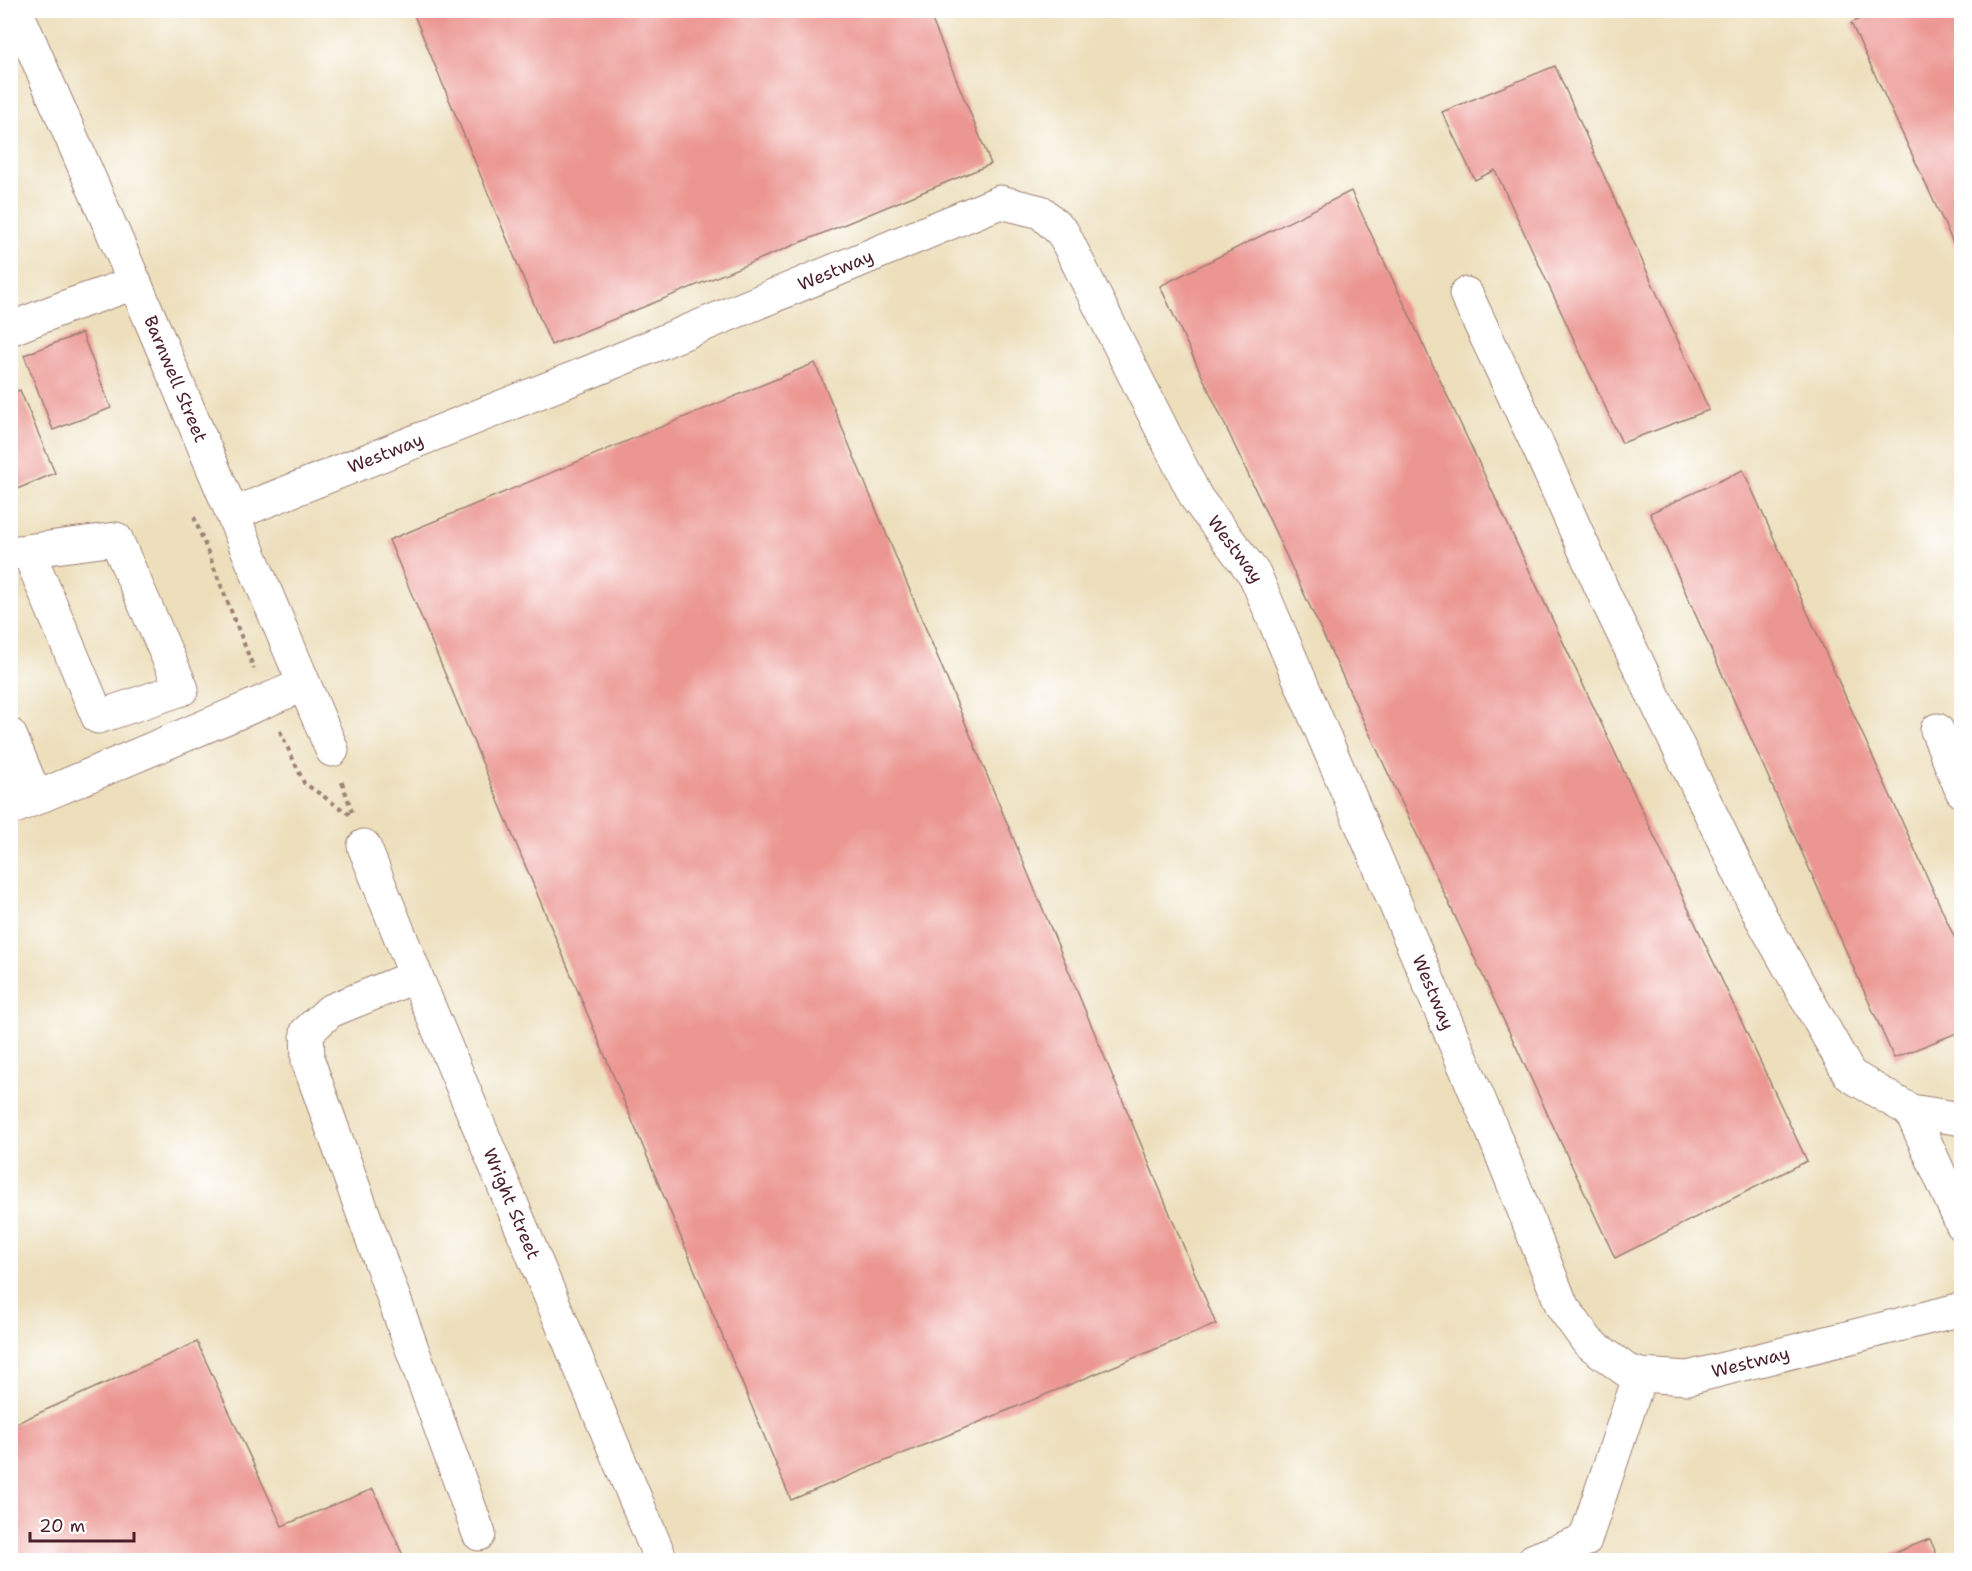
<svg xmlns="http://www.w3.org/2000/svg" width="1972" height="1571" viewBox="0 0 1972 1571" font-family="'Shantell Sans',sans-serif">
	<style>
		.building { fill: #ec9692 }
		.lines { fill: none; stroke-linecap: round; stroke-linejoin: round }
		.minor-casing { stroke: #9c7f74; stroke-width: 35 }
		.path { stroke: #9c7f74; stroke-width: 4; stroke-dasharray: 4.5 4.5; stroke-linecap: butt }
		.minor { stroke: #fff; stroke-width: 33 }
		.labels { text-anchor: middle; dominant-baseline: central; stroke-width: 4.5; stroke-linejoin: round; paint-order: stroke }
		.street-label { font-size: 18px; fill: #4a1f2b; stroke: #fff }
	</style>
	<rect width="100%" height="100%" fill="#fff"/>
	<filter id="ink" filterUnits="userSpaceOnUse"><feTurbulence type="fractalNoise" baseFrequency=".0167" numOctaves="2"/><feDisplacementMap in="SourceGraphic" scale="12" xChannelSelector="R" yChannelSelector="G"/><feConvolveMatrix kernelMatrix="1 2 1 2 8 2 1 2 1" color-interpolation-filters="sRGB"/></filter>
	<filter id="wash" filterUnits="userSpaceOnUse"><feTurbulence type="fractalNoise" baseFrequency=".008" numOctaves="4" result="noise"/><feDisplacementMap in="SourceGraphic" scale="24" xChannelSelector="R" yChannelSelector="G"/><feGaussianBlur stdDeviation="1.35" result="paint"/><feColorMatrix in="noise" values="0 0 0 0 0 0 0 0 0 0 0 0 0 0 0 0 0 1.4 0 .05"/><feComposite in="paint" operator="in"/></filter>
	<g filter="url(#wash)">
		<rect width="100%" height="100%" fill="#eddfbc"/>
		<g id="blocks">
			<path class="building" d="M412,10H928L991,164L551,345Z
				M1878,10H1962V262L1851,23Z
				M1555,66L1709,410L1622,443L1495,170L1475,180L1442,112Z
				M1351,191L1807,1161L1615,1258L1160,286Z
				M82,333L111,408L53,430L24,355Z
				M815,363L1216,1324L791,1500L389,540Z
				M20,390L55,473L10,492V394Z
				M1743,470L1962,954V1031L1894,1058L1650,513Z
				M197,1342L282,1526L373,1489L405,1560H10V1426Z
				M1930,1539L1939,1560H1876Z"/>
		</g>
	</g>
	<g filter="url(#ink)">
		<use href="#blocks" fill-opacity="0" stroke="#9c7f74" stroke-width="1.5"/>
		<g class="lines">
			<defs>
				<g id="minor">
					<path id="s1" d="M16,10L135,283L332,750"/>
					<path d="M1466,294L1539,448L1606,598L1761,917L1850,1075L1911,1111L1962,1119"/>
					<path d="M10,329L68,306L135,283"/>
					<path id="s2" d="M233,514L592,371L1000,202L1041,212L1063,233L1197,499L1255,575L1492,1130L1562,1306L1588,1342L1626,1370L1640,1375L1688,1378L1962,1309"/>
					<path d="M10,553L116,539L182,689L98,717L28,551"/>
					<path d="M1937,730L1962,791"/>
					<path d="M10,735L36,798"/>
					<path d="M10,809L303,685"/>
					<path id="s3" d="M364,846L416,976L661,1560"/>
					<path d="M416,976L330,1011L307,1032L308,1061L479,1534"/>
					<path d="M1911,1111L1962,1224"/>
					<path d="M1534,1560L1585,1540L1640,1375"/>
				</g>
			</defs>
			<use href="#minor" class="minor-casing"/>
			<path class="path" d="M194,517L254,669
				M280,731L304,783L352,816
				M342,782L353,815"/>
			<use href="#minor" class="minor"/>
		</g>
	</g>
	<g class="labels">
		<g class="street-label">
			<text stroke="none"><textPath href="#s2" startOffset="650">Westway</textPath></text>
			<text stroke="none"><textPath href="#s1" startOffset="402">Barnwell Street</textPath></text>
			<text stroke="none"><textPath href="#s2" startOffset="164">Westway</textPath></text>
			<text stroke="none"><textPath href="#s2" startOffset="1262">Westway</textPath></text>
			<text stroke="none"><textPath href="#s2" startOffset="1748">Westway</textPath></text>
			<text stroke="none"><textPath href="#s3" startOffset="387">Wright Street</textPath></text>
			<text stroke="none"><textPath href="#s2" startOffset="2306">Westway</textPath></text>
		</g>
	</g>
	<rect width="1972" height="1571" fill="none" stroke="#fff" stroke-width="36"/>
	<path d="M30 1532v9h104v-9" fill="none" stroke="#4a1f2b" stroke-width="3"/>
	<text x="39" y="1532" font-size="18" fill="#4a1f2b" stroke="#ffffff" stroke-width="4.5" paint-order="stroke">20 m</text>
</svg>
